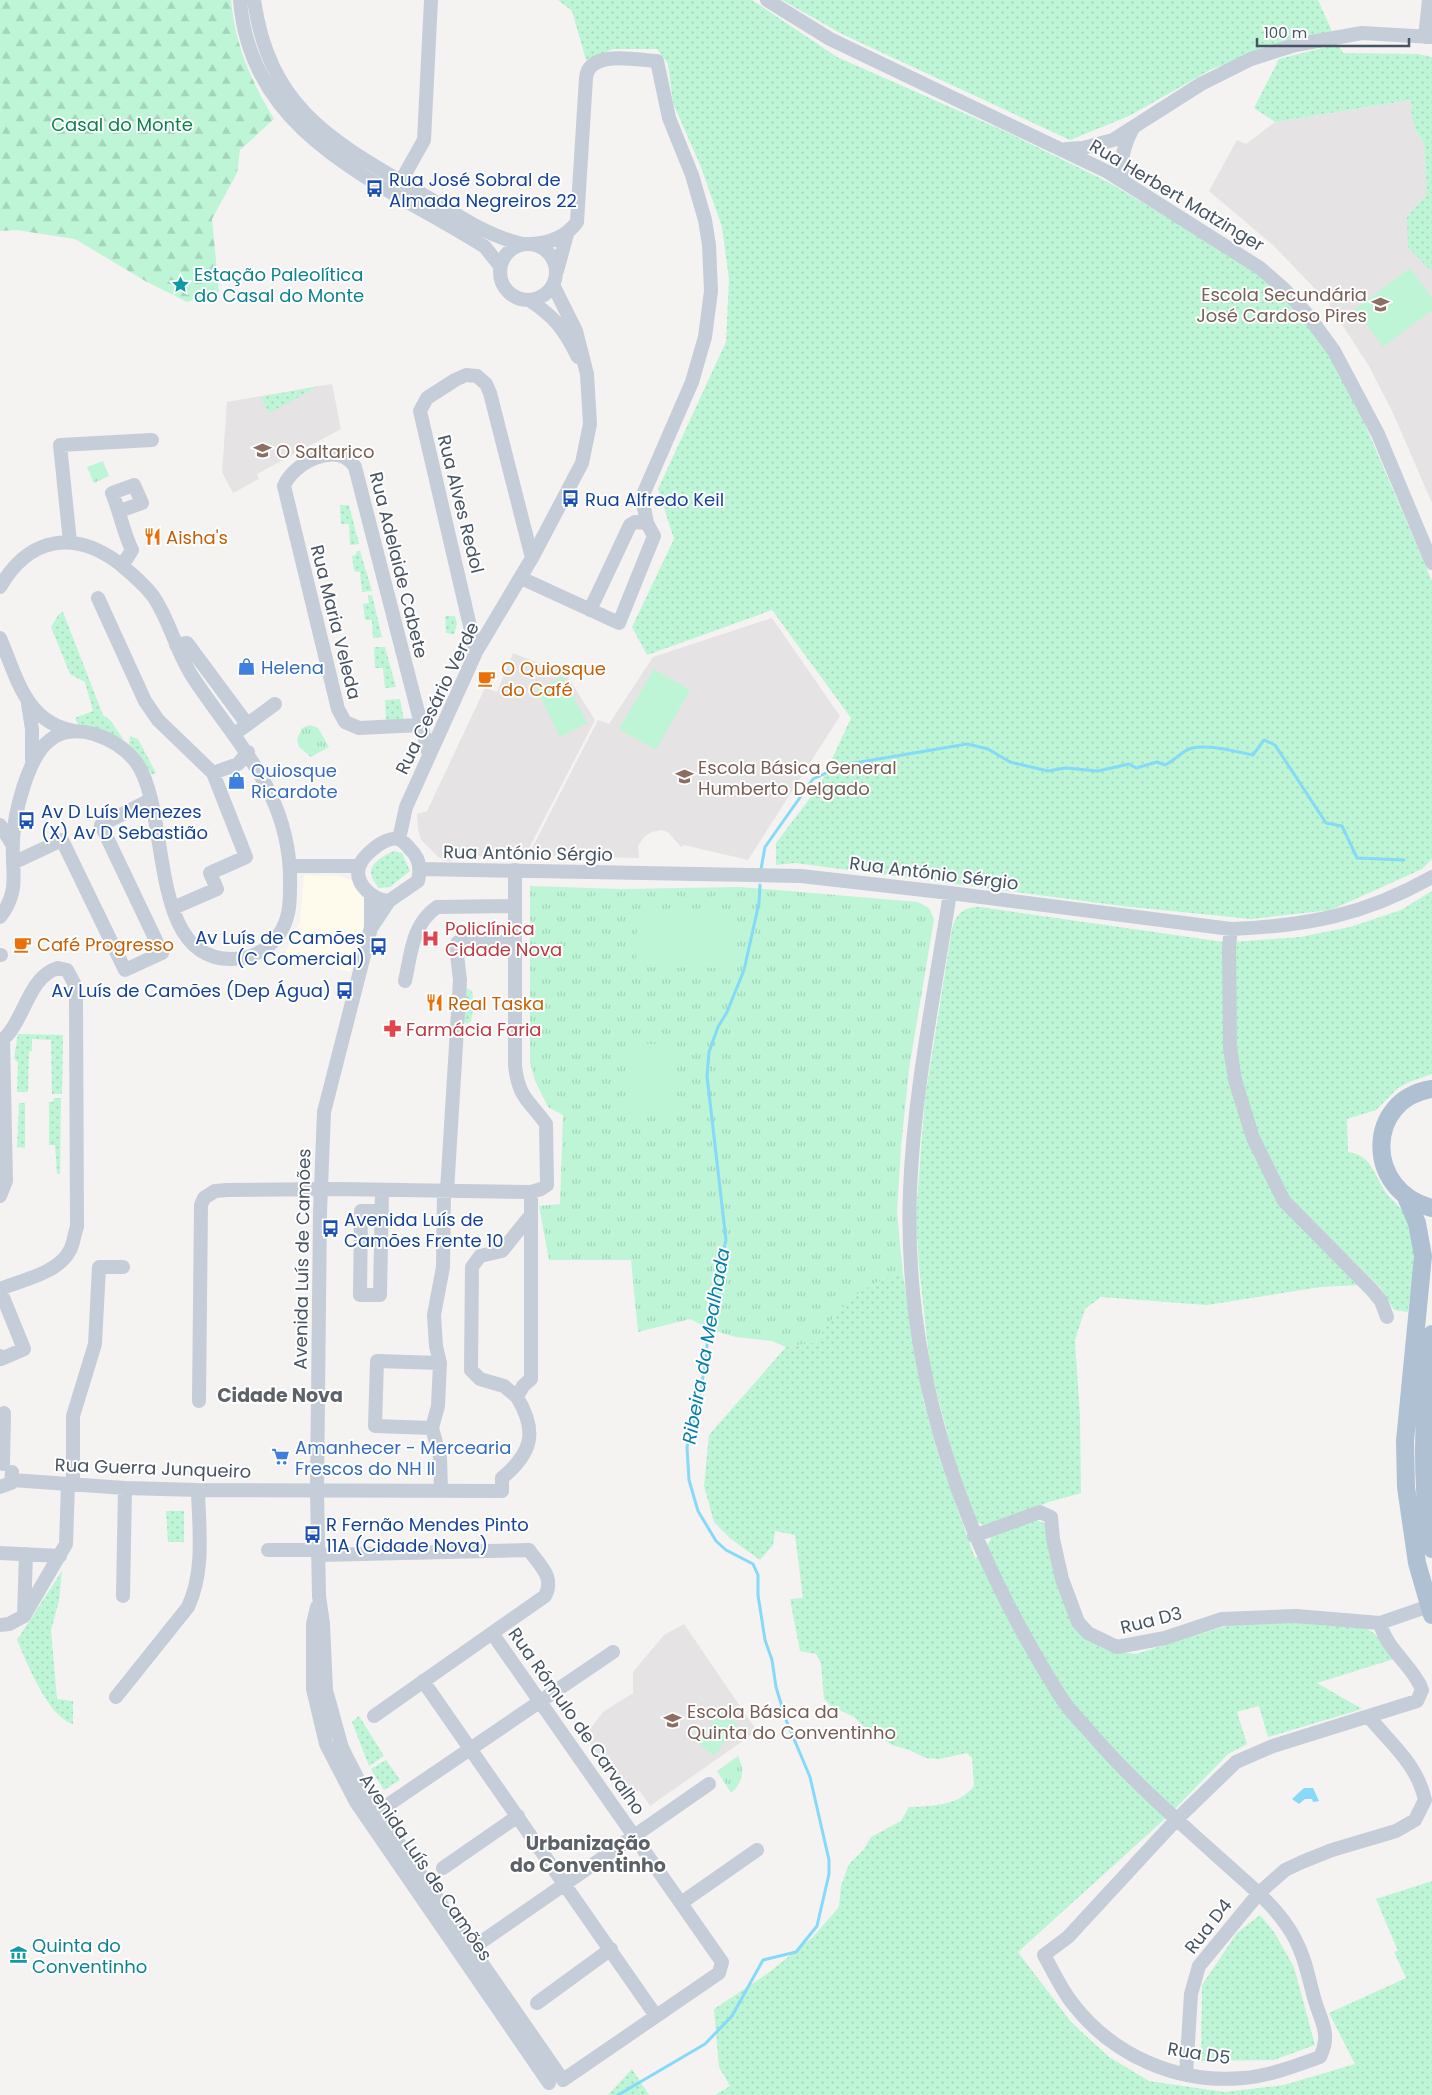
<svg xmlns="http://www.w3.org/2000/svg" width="1432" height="2095" viewBox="0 0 1432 2095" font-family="Poppins,sans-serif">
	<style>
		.commercial { fill: #fefaec }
		.education { fill: #e6e3e4 }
		.grass { fill: url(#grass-dots) }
		.forest { fill: url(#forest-firs) }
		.park { fill: url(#park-tufts) }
		.pitch { fill: #bdf5d6 }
		.water { fill: #86d9f7 }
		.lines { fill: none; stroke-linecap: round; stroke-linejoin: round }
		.stream { stroke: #86d9f7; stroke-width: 3 }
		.minor { stroke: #c5cdd8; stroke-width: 14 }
		.major { stroke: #afc0d3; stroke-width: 18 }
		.labels { text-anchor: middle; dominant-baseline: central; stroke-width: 4; stroke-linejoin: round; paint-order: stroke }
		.park-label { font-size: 18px; fill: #0c824e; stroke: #fff }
		.transit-label { font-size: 18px; fill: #164399; stroke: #fff; text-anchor: start }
		.street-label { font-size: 18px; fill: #475462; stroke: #fff }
		.culture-label { font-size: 18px; fill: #0d838f; stroke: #fff; text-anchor: start }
		.education-label { font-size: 18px; fill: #785e54; stroke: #fff; text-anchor: start }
		.food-label { font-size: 18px; fill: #c56008; stroke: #fff; text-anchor: start }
		.shop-label { font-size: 18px; fill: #366cbe; stroke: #fff; text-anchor: start }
		.health-label { font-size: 18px; fill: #be3a42; stroke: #fff; text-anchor: start }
		.water-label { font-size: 19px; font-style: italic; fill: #027fab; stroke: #fff }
		.neighbourhood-label { font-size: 19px; font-weight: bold; fill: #5d6268; stroke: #fff }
	</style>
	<defs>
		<pattern id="grass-dots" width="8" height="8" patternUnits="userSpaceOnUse" patternTransform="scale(1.25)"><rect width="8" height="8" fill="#bdf5d6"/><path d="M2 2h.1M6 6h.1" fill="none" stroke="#a4d4ba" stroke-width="1.8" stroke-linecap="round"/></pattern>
		<pattern id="forest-firs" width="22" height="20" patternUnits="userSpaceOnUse" patternTransform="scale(1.25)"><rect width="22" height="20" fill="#bdf5d6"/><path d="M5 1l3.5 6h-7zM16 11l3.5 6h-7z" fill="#a4d4ba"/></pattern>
		<pattern id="park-tufts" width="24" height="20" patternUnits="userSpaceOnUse" patternTransform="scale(1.25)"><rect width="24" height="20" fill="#bdf5d6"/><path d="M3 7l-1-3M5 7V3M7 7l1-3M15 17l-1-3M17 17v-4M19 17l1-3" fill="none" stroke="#a4d4ba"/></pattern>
	</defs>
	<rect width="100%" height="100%" fill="#f5f2f2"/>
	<path class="commercial" d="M304,875L338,876L356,881L359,892L365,903L366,917L350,972L284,956L300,922Z"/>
	<path class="education" d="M1412,100V119L1417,133L1424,143L1427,194L1407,217L1429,269H1432V503L1393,413L1369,366L1330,306L1326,296L1320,294L1274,246L1209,191L1237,140L1246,144L1275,122Z
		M332,384L341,429L257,474L259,479L233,493L222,472L227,402Z
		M772,618L840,716L748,860L684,845L681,847L669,833L662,830L652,832L645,836L638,846L639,858L528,856L598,720L609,724L653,657Z
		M513,653L543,665L544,661L563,669L595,720L525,856H458L451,862L438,857L421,840L418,829L417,814L427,811L485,688L497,692Z
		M684,1624L757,1731L650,1806L639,1790L628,1798L585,1736L603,1712L633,1693V1672L664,1635Z"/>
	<path class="grass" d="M558,0H752L837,57L1002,130L1108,182L1242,262L1276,290L1309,327L1337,367L1360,413L1432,581V859L1422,869L1331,910L1251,919L1122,906L795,863L776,865V843L820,785L851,718L772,610L647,655L632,627L674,539L658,489L726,342L729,279L722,227L701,167L673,103L668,64L657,49H613L586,60L572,11Z
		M782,0H1318L1332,31L1214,68L1129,116L1070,140L842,34Z
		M1338,44L1343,53L1418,54L1432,57V269H1429L1408,247L1407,217L1427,194L1424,143L1417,133L1412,119L1411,100L1275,122L1254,108L1279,59Z
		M319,386L269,413L261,397Z
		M340,505H349L359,544L350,545L349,524H341Z
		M357,551H360L372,591L362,592L360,572L354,571L352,556L356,555Z
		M368,595H372L382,637L373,638L372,620H365L363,604L369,603Z
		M63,612L103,715L110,720L124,740L110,733L78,725L75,718L93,711L85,682L70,674L51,627L59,614Z
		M445,616H455L457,624L454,634L446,633Z
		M374,647H385L396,687L385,688L383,668H375Z
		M400,699L404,721H386L385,700Z
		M130,736L138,739L156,773L152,775L138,753L129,744Z
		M395,851L402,853L410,871L390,887L379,888C369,876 367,868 381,858C386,855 390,852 395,851Z
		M1432,891V1074L1409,1082L1398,1088L1376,1110L1347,1119L1348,1152C1370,1155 1373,1171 1383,1188C1389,1199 1401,1206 1407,1218C1420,1247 1411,1281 1408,1312L1394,1310L1380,1287L1290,1200L1268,1160L1238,1078L1234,942L1300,937L1350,927L1401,910Z
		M980,907L1224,942L1226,1016L1261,1168L1361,1285L1320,1287L1207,1305L1101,1297L1085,1309L1075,1340L1080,1416L1081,1493L1049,1502L986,1527L976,1521L956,1466L930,1367L919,1266L916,1216L925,1098L952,929C955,914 965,906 980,907Z
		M466,988L472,991L474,1004L471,1021L467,1024L464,1021Z
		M18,1034L63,1035L62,1094H52L51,1040L32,1039V1051L29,1052L28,1092H17L18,1063L14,1058Z
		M54,1098H61L60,1174H57L55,1145H49V1102H53Z
		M19,1103H25V1148L17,1147Z
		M903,1274L923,1400L939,1457L975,1558L989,1553L987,1546L992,1536L1036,1520L1046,1524L1070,1612L1119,1652L1136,1654L1229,1625L1309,1622L1357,1626L1367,1629L1375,1634L1394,1659L1317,1683L1362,1709L1268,1737L1259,1706L1237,1712L1247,1744L1228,1754L1167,1817L1018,1952L1071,2022L1109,2057L1149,2081L1224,2092L1284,2085L1355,2064L1329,2013L1406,1978L1394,1952L1398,1951L1376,1899L1432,1881V2095H715L730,2086L719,2067L714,2009L767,1974L813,1937L839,1907L841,1886L849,1864L864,1849L871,1837L901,1821L909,1807C932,1806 959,1806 974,1786L972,1758L967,1753L939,1759L926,1758L909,1750L892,1745L863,1726L854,1717L831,1706L824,1699L821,1663L816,1654L800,1651L790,1599L803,1598L795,1535L775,1531L773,1545L760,1560L731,1539L714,1522L704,1486L709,1435L786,1347L816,1342C835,1311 866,1279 903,1274Z
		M166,1511H184V1542H168Z
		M62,1571L59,1601L51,1630L57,1699L73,1701V1724C48,1717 27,1663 17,1640Z
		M359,1716L384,1756L369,1766L352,1722Z
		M386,1760L400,1780L384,1790L371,1769Z
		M1260,1915L1274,1932L1294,1967L1315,2045L1274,2060L1201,2061L1202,1985L1237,1933Z
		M632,2069L649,2095H608Z"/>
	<path class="forest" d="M0,0H231C235,45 251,81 274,119L240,150L237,173L212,219L219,292L187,302L147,282L75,239L16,230L0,231Z"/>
	<path class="park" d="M103,461L109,476L94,483L87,467Z
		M310,725L318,728L329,747L311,757L299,747L297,740L302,728Z
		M530,886L622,889L740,887L918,902L929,908L934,919L909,1069L901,1147L897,1212L903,1274C866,1279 835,1311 816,1342L786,1347L772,1341L736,1337L711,1330L690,1319L638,1332L631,1260H549L539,1206L560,1204L563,1115L548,1107L535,1081L530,1062Z
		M738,1756C745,1770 743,1783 731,1793L717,1771Z"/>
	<path class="pitch" d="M1410,268L1432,298V310L1383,347L1355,309Z
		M654,669L690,690L656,750L619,729Z
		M563,676L587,723L560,737L537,690Z
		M637,910L732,911L731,968L636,967Z
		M631,1044H676L677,1115H632Z
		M721,1712L738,1725L714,1756L697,1742Z"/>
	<path class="water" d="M1304,1788H1313L1319,1801L1313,1802L1312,1799H1305L1299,1804L1292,1799Z"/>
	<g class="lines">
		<path class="stream" d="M761,869L765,847L813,779L843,765L967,744L988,749L1010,762L1048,771L1065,768L1098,771L1129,764L1136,768L1157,762L1165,765C1173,761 1178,756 1185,751C1200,741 1236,752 1253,755L1264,740L1275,745L1326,823L1342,826L1357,858L1404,860
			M618,2095L705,2044L732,2016L763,1960L796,1952L817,1926L829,1874V1860L810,1777L786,1720L776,1687L772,1660L765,1640L758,1595V1575L753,1564L726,1550L716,1541L698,1511L689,1480L687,1447L698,1406L706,1358L710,1307L726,1240L707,1076L709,1052L718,1027L727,1012L744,970L759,903L760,885"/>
		<path class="minor" d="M240,0C251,139 383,182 485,247L500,266
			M254,0C270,111 334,142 422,194C455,213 485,236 523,244
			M767,0L830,39L1108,172L1260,268L1284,289L1307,314L1334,351L1378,434L1432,563
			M1425,37L1429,0
			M1066,149L1083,148L1113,140L1201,84L1251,59L1295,45L1362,33L1432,37
			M1122,180C1121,159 1123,146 1133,128
			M401,181L424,140L431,0
			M500 272a28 28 0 1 1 56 0a28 28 0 1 1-56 0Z
			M532,244C551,243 566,237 577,222L586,78C589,49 636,60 657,61L669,118L692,175L705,220L709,245L711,291L705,337L692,382L642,497L647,523
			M557,271L567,234
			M529,300C555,317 564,329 578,357
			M120,511L142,503L134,485L112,493C120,512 123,531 132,550L122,566
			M70,542L60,445L152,440
			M521,578L619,623L654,536L647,523L635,522L630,525L590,610
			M0,587C29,537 74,529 120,564C132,574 144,584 153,596C171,622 176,653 194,679C240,748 293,797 290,888C290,904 289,919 280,933C269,949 252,959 232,959C146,960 172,812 136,762C126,749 110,739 94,734C79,730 62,730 50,740C28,756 14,814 13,840C11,871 21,890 0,917
			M98,598L145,701L158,720L213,773L238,764L248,752
			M0,638C17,677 25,722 74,731
			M176,645L187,643L247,724
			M476,652L420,411L427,398L455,380L466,375L477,376L486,384L490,393L532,558
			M28,704L32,729V762
			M421,725L359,728L345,722L338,709L284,486C293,463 337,440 355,467L429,755
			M241,729L275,704
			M0,825L12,844
			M399,839L406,807L476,652L532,558L582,463L590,424L587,374L576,331L553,285
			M13,863L62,840L125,970L162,953L101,825L150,800
			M291,866H359
			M421,869L801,876L950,893L1231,929C1307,926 1365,915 1432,877
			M950,893C935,991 914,1090 910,1190C903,1376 963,1541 1060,1696C1068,1709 1079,1720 1089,1731C1130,1779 1178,1821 1225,1863C1251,1887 1279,1908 1295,1939C1306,1959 1309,1981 1315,2001C1322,2024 1331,2034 1320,2057C1295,2066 1269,2076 1243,2078C1178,2084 1113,2056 1073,2004C1061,1989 1053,1971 1044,1955L1068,1937L1177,1819L1236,1762L1273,1746L1417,1701L1422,1690L1420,1685C1409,1663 1386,1648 1380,1623
			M371,896V928L324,1112L320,1212L317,1490L319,1596L323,1624L326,1690L342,1748L367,1797L560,2076
			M173,908L217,889L210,873L246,857L213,773
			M371,928L389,901L418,881C421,869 420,858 410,849C408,846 402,840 398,839C385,836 362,856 359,867C354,885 374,900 389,901
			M1231,929L1229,946L1230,1048L1235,1080L1253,1138L1284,1201L1372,1290L1381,1301L1387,1317
			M0,955H1
			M405,981C411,954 412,924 437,907L515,906
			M0,1042C25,1023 27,977 58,968L67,970L74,983L76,999L77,1227C74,1234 74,1243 70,1250C59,1273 22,1280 0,1289
			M447,1191L460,980L456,946L458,942L463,941L515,942
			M0,1196L6,1181L3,1039
			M382,1211H361L360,1295H380L382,1190
			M0,1290L24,1349L1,1359L0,1356
			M517,1397L504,1386L480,1379L471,1370L472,1267L480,1256L502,1251L530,1216
			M199,1401L201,1205L204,1198L215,1191L227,1190L338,1189L531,1192L541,1189L547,1185L546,1124C529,1100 519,1099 515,1066V870
			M432,1428L375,1426L377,1361L440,1363
			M3,1464L4,1413
			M12,1480L125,1488L198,1490L502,1491V1478C532,1453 538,1432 517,1397L523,1386L531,1379V1192
			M73,1484V1416L95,1344L99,1267H123
			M0,1487L11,1483L12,1472
			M441,1490L440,1457L432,1428L438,1406L440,1363L436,1346L434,1315L443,1267L444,1191
			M974,1536L1040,1512L1051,1517L1053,1539L1062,1579L1078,1622L1088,1633L1117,1647L1165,1638L1222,1619L1296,1616L1380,1623L1429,1606
			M268,1550H319
			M0,1553L60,1556
			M319,1555L529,1550C540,1566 555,1577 545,1596L374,1716
			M123,1596L125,1488
			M317,1607L313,1624V1689L326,1744L356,1802L549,2083
			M24,1616L26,1554
			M0,1625L9,1624L24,1616L66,1544L68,1484
			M492,1633L722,1962L719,1973L563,2080
			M423,1681L656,2016
			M116,1697L188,1607C205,1570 199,1530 198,1490
			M370,1817L613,1652
			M443,1868L518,1816
			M681,1903L757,1850
			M464,1954L709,1784
			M537,2003L611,1949
			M1186,2074L1191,1994L1199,1966L1259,1893L1285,1870L1302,1862L1332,1850L1396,1831L1415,1820L1425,1800C1417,1764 1392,1745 1369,1717"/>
		<path class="major" d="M1432,1089C1365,1099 1364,1191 1432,1208
			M1406,1197L1417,1223L1423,1256L1405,1441L1406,1487L1417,1563L1432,1615
			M1432,1334C1424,1406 1419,1477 1432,1549"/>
	</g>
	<defs>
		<symbol id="bus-bare" viewBox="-9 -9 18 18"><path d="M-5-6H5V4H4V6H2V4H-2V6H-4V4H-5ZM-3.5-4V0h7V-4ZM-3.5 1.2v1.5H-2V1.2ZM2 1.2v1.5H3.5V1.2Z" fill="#1a4fb4" stroke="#fff" stroke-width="2.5" paint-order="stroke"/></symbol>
		<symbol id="sight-bare" viewBox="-9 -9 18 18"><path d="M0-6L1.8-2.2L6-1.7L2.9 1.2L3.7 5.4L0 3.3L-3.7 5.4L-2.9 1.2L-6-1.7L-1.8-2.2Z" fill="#0f9aa8" stroke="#fff" stroke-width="2.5" paint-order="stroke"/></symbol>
		<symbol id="school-bare" viewBox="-9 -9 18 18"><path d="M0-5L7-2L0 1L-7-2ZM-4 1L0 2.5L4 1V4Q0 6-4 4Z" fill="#8d6e63" stroke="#fff" stroke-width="2.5" paint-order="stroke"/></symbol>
		<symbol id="restaurant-bare" viewBox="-9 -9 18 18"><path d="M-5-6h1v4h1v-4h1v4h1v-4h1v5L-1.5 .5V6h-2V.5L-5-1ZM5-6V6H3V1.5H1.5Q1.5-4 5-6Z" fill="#e8710a" stroke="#fff" stroke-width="2.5" paint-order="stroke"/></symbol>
		<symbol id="shop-bare" viewBox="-9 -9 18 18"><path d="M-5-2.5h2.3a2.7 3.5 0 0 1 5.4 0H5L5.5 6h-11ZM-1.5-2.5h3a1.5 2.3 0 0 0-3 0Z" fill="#3f7fe0" stroke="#fff" stroke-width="2.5" paint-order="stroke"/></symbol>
		<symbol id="cafe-bare" viewBox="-9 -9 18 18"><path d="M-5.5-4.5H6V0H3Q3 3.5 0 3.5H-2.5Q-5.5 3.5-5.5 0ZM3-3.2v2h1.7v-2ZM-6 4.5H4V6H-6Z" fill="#e8710a" stroke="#fff" stroke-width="2.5" paint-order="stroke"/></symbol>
		<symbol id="hospital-bare" viewBox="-9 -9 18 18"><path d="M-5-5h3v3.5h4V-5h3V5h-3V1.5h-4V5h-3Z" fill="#e0444e" stroke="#fff" stroke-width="2.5" paint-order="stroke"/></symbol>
		<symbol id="pharmacy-bare" viewBox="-9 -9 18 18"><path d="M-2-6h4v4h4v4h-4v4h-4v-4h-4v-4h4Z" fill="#e0444e" stroke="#fff" stroke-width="2.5" paint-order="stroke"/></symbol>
		<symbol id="supermarket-bare" viewBox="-9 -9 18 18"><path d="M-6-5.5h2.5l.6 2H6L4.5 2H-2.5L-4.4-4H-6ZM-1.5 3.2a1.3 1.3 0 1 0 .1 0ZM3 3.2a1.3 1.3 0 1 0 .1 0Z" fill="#3f7fe0" stroke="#fff" stroke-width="2.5" paint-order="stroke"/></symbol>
		<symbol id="museum-bare" viewBox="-9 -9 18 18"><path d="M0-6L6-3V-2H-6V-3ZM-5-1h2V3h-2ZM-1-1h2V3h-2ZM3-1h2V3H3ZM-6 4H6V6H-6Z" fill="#0f9aa8" stroke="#fff" stroke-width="2.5" paint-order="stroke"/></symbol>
	</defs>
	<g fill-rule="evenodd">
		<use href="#bus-bare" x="362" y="176" width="25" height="25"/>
		<use href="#sight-bare" x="168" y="272" width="25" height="25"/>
		<use href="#school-bare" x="1368" y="292" width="25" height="25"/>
		<use href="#school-bare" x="250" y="438" width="25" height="25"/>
		<use href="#bus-bare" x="558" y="486" width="25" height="25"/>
		<use href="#restaurant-bare" x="140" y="524" width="25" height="25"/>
		<use href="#shop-bare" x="234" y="654" width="25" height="25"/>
		<use href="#cafe-bare" x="474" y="666" width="25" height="25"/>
		<use href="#school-bare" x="672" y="764" width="25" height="25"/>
		<use href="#shop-bare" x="224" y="768" width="25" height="25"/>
		<use href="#bus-bare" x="14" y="808" width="25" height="25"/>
		<use href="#hospital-bare" x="418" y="926" width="25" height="25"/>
		<use href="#cafe-bare" x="10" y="932" width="25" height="25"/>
		<use href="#bus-bare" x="366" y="934" width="25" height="25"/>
		<use href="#bus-bare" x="332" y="978" width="25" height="25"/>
		<use href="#restaurant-bare" x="422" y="990" width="25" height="25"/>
		<use href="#pharmacy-bare" x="380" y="1016" width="25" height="25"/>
		<use href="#bus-bare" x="318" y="1216" width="25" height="25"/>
		<use href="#supermarket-bare" x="268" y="1444" width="25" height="25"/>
		<use href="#bus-bare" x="300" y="1522" width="25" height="25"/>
		<use href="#school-bare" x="660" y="1708" width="25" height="25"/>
		<use href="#museum-bare" x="6" y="1942" width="25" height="25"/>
	</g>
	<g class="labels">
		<g class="park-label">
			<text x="122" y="124">Casal do Monte</text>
		</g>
		<g class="transit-label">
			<text x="389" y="179">Rua José Sobral de<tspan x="389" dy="21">Almada Negreiros 22</tspan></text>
			<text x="585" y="499">Rua Alfredo Keil</text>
			<text x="41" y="811">Av D Luís Menezes<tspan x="41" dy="21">(X) Av D Sebastião</tspan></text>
			<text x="365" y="937" text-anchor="end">Av Luís de Camões<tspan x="365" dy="21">(C Comercial)</tspan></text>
			<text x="331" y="990" text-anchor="end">Av Luís de Camões (Dep Água)</text>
			<text x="344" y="1219">Avenida Luís de<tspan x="344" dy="21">Camões Frente 10</tspan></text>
			<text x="326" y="1524">R Fernão Mendes Pinto<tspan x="326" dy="21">11A (Cidade Nova)</tspan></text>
		</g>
		<g class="street-label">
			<text transform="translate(1177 195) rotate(31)">Rua Herbert Matzinger</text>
			<text transform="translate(461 504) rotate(76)">Rua Alves Redol</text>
			<text transform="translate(399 565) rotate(76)">Rua Adelaide Cabete</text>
			<text transform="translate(336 622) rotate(76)">Rua Maria Veleda</text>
			<text transform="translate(437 698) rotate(-64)">Rua Cesário Verde</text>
			<text transform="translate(528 853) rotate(1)">Rua António Sérgio</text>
			<text transform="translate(934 873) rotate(7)">Rua António Sérgio</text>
			<text transform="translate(302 1259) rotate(-89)">Avenida Luís de Camões</text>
			<text transform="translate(153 1468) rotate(2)">Rua Guerra Junqueiro</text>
			<text transform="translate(1151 1620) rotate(-14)">Rua D3</text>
			<text transform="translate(577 1721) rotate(55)">Rua Rómulo de Carvalho</text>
			<text transform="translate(426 1867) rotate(56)">Avenida Luís de Camões</text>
			<text transform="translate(1208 1926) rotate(-52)">Rua D4</text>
			<text transform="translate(1199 2053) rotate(9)">Rua D5</text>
		</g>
		<g class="culture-label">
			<text x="194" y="274">Estação Paleolítica<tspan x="194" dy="21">do Casal do Monte</tspan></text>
			<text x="32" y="1945">Quinta do<tspan x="32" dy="21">Conventinho</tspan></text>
		</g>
		<g class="education-label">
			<text x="1367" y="294" text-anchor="end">Escola Secundária<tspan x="1367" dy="21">José Cardoso Pires</tspan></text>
			<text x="276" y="451">O Saltarico</text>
			<text x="698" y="767">Escola Básica General<tspan x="698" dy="21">Humberto Delgado</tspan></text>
			<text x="687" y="1711">Escola Básica da<tspan x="687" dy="21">Quinta do Conventinho</tspan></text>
		</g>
		<g class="food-label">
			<text x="166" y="537">Aisha's</text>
			<text x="501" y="668">O Quiosque<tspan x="501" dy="21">do Café</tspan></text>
			<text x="37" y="944">Café Progresso</text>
			<text x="448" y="1003">Real Taska</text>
		</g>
		<g class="shop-label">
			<text x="261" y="667">Helena</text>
			<text x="251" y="770">Quiosque<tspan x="251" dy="21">Ricardote</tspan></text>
			<text x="295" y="1447">Amanhecer - Mercearia<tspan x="295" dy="21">Frescos do NH II</tspan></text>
		</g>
		<g class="health-label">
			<text x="445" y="928">Policlínica<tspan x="445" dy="21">Cidade Nova</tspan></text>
			<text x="406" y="1029">Farmácia Faria</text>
		</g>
		<g class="water-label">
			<text transform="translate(706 1346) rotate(-80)">Ribeira da Mealhada</text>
		</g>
		<g class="neighbourhood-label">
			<text x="280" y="1395">Cidade Nova</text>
			<text x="588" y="1843">Urbanização<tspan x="588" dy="22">do Conventinho</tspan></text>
		</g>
	</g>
	<path d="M1257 38v8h152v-8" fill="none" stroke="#475462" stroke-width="2.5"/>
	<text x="1264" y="38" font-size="15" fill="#475462" stroke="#ffffff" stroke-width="4" paint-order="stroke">100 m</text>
</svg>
